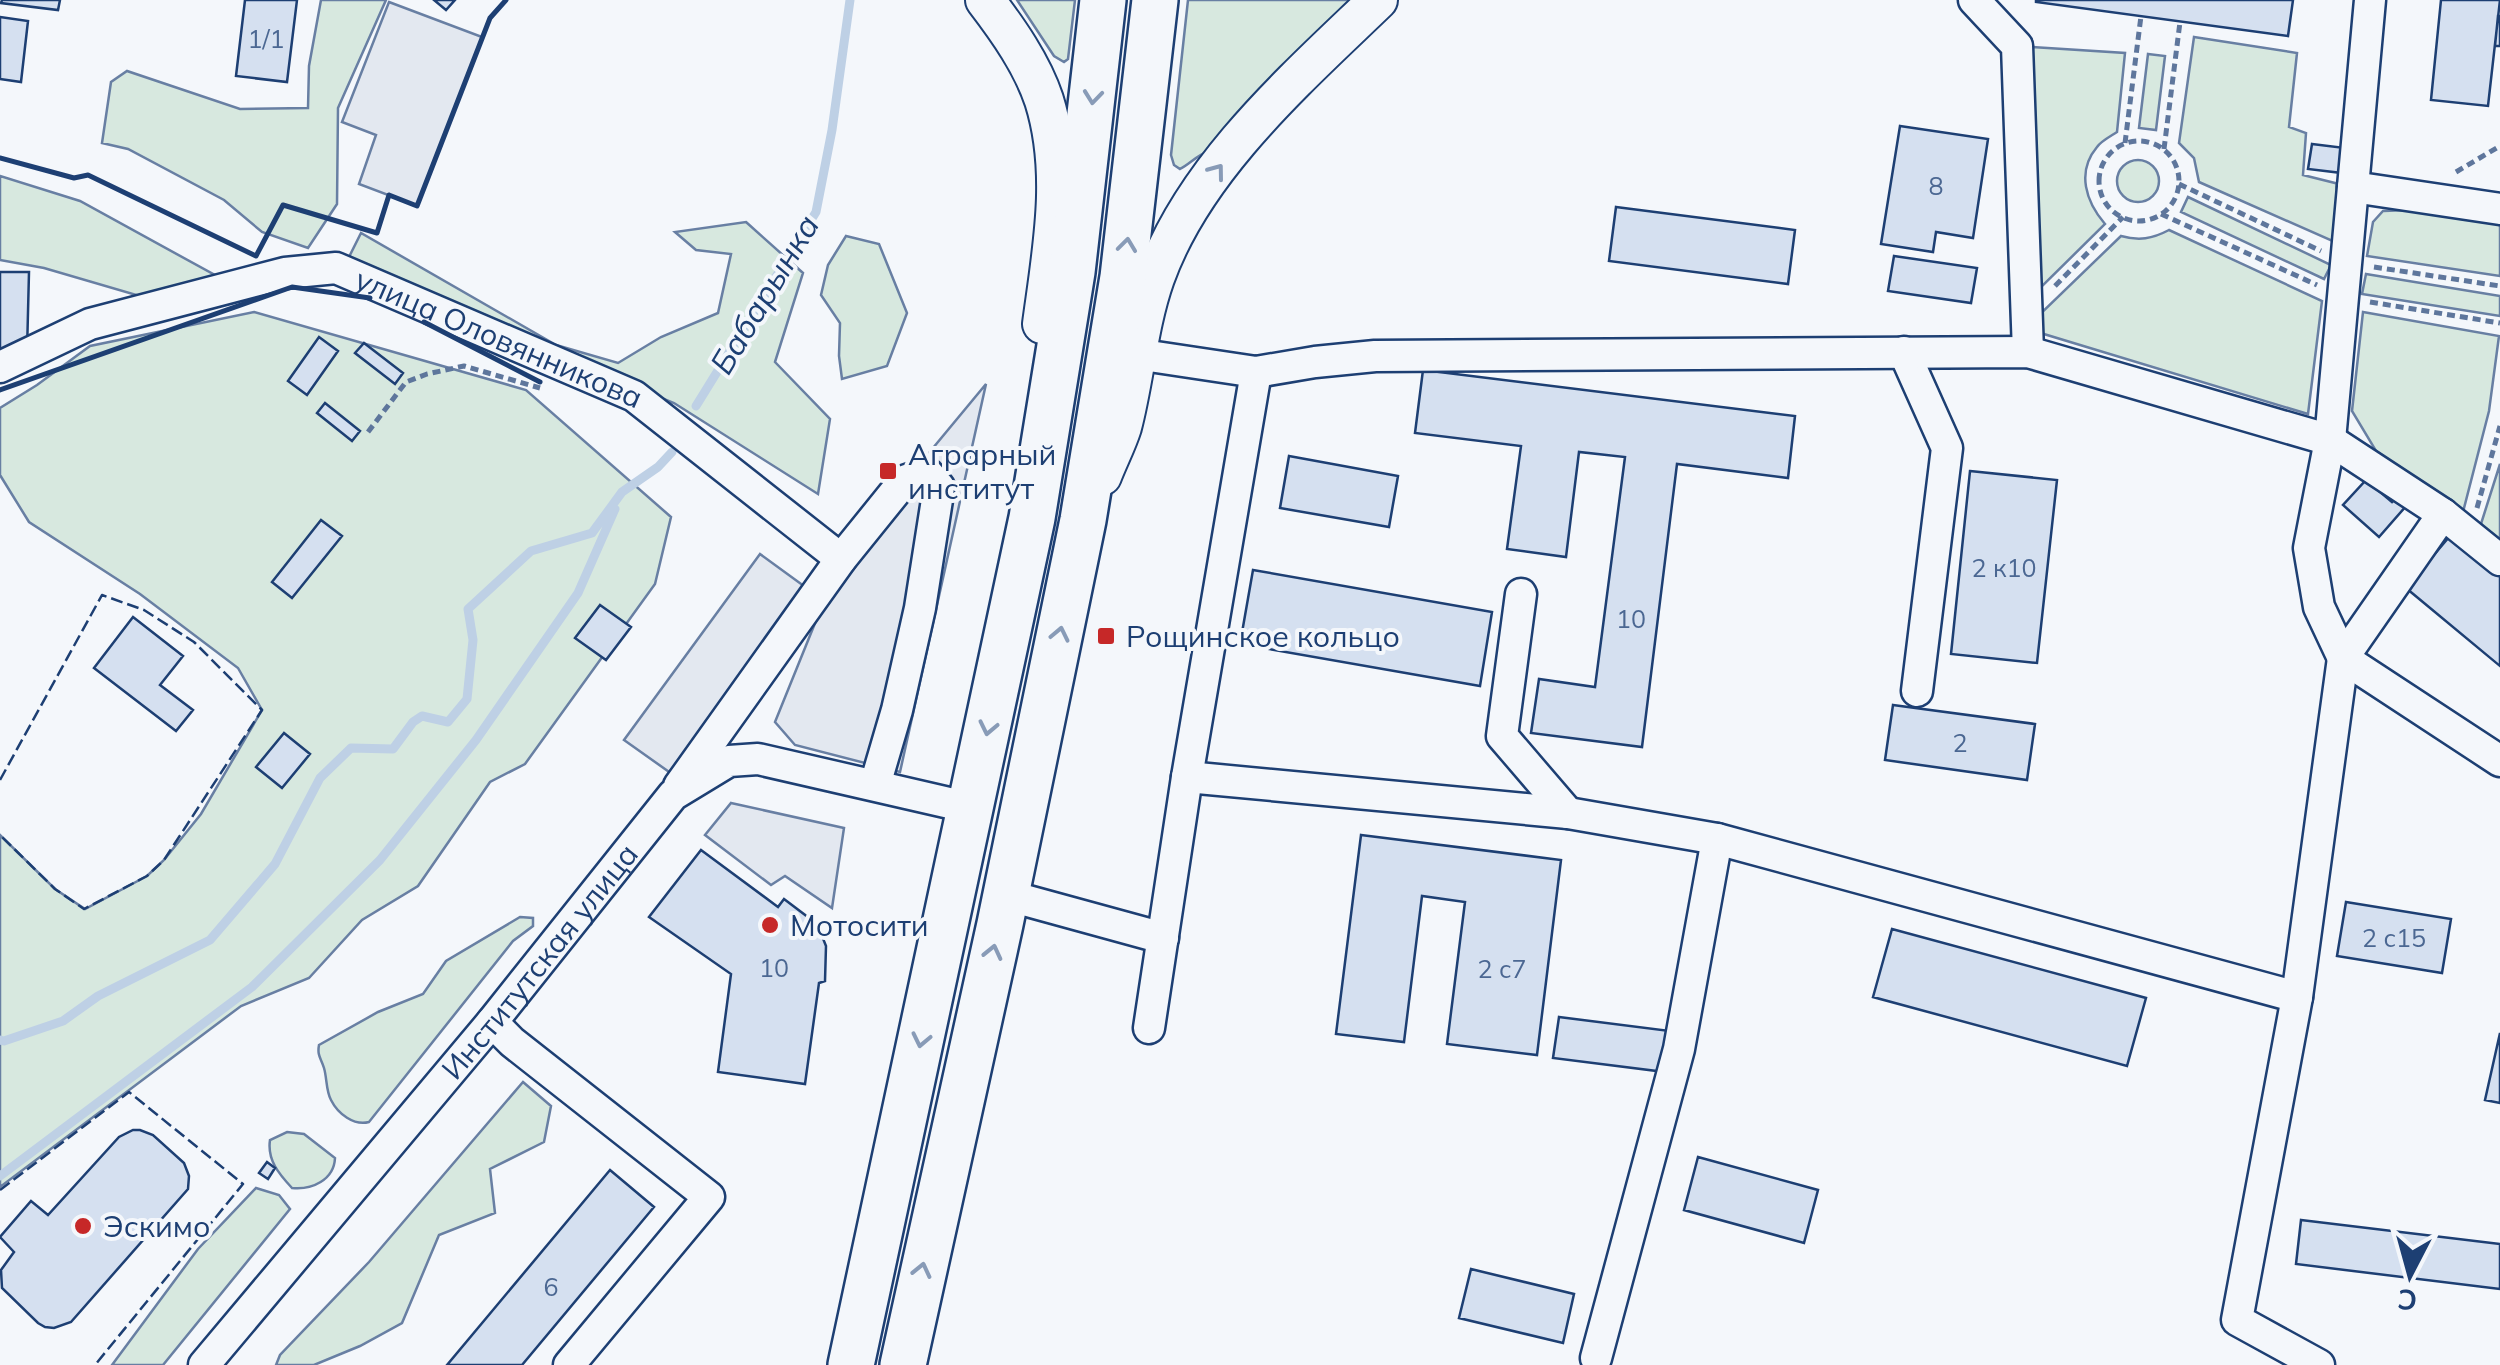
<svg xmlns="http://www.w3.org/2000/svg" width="2500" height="1365" viewBox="0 0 2500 1365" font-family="Mulish,sans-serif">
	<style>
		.green { fill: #d7e8df; stroke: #687fa3; stroke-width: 2.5 }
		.parking { fill: #e3e8f0; stroke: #687fa3; stroke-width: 2.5 }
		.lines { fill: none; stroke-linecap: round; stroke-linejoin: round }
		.stream { stroke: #bed0e5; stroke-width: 9 }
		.building { fill: #d5e0f0; stroke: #1d3f73; stroke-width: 2.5 }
		.minor-casing { stroke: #1d3f73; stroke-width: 35 }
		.major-casing { stroke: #1d3f73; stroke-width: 42 }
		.highway-casing { stroke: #1d3f73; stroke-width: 50 }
		.path { stroke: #5e769c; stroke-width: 5; stroke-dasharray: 8 5; stroke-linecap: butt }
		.minor { stroke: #f4f7fb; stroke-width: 30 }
		.major { stroke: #f4f7fb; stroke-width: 38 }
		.highway { stroke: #f4f7fb; stroke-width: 45 }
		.fence { stroke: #1d3f73; stroke-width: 2.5; stroke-dasharray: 12 5; stroke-linecap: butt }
		.wall { stroke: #1d3f73; stroke-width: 5 }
		.oneway { stroke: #889bb7 }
		.poi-dot { fill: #c62828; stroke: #f4f7fb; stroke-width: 4 }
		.labels { text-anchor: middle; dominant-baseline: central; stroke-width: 8; stroke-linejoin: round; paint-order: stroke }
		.number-label { font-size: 25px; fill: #4b6792 }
		.street-label { font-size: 30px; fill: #1d3f73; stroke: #f4f7fb }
		.poi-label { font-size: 30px; fill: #1d3f73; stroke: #f4f7fb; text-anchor: start }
		.water-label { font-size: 32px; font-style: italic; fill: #1d3f73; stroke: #f4f7fb }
	</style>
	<rect width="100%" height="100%" fill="#f4f7fb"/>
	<path class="green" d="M321,0H386L338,108L337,204L308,248L262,232L224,200L128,149L102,143L111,82L127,71L240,109L308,108L309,66Z
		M1017,0H1075L1068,59L1064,62L1054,56Z
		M1188,0H1351L1207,152C1196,156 1190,164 1180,169L1174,165L1171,155Z
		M2194,37L2297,53L2289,127L2306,133L2303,175L2343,185L2337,243L2199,182L2194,158L2179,143Z
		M2032,47L2125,53L2117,132C2111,136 2101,141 2097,147C2076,172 2086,202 2105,224L2032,296Z
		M2148,54L2165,56L2156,130L2139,128Z
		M2117 181a21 21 0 1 1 42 0a21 21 0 1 1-42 0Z
		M0,176L80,201L224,280L143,297L44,268L0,260Z
		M2188,197L2331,265L2324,279L2181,212Z
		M2411,210L2500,224V276L2367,256L2373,222L2383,211Z
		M746,222L803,273L775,362L830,419L818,494L674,403L344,267L361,233L556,345L618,363L661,337L718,313L731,254L696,250L675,232Z
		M2169,230L2322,301L2308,414L2034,331L2035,319L2121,236C2139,241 2152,239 2169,230Z
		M846,236L879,244L907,313L887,366L842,379L839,356L840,323L821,295L828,265Z
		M2366,274L2500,296V316L2362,294Z
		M254,312L526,390L671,517L655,584L525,764L490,782L418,886L362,920L309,978L241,1006L0,1187V835L55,889L85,909L147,876L164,860L201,814L262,710L238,668L140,594L29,522L0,475V408L37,385L90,346Z
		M2363,312L2499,336L2489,411L2463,512L2376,451L2352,411Z
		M2500,464V542L2480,527Z
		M520,917L533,918V926L513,941L369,1122C354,1126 338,1114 331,1100C326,1091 327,1078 324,1068C321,1058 317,1056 319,1045L378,1012L423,994L446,961Z
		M523,1082L551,1106L544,1142L490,1169L495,1213L439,1235L402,1323L360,1346L314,1365H276L280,1355L369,1262Z
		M287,1132L304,1134L335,1158C334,1180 312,1190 292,1188C279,1174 267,1160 270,1140Z
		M256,1188L279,1195L290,1209L163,1365H112L198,1249Z"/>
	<path class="parking" d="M389,2L482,37L417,206L359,184L376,135L342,122Z
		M986,384L900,772L795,745L775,722L841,559Z
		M760,554L808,589L672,774L624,740Z
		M731,803L844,828L832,908L785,876L771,885L705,835Z"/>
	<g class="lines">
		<path class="stream" d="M696,406L816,212L832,130L850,0
			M0,1040L4,1041L63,1021L98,996L210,940L275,864L320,778L351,748L393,749L413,722L422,716L448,722L467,699L473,640L468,609L531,551L592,533L622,492L658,467L672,452
			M0,1176L252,987L380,860L476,740L578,593L615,509"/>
	</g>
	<path class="building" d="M2,0H60L58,10L1,3Z
		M245,0H297L287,82L236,76Z
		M434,0H455L446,10Z
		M2036,0H2293L2288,36L2036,2Z
		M2441,0H2500L2488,106L2431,100Z
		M2498,16H2500V46H2495Z
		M0,17L28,21L21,82L0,79Z
		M1900,126L1988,139L1973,238L1936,232L1933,252L1881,244Z
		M2312,144L2345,148L2342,173L2308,169Z
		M1616,207L1795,230L1788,284L1609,261Z
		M1894,256L1977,268L1971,303L1888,291Z
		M0,272H29L27,352H0Z
		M319,337L338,351L307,395L288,381Z
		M364,343L403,373L395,384L355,353Z
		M1423,370L1795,416L1788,478L1677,464L1642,747L1531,733L1539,679L1595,687L1625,457L1579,452L1566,557L1507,549L1521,446L1415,433Z
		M325,403L360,431L352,441L317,413Z
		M1289,456L1398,476L1389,527L1280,508Z
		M1970,471L2057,480L2037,663L1951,654Z
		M2366,480L2392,502L2398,496L2407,505L2379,537L2343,505Z
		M321,520L342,536L292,598L272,582Z
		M2455,530L2500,567V666L2406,588Z
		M1253,570L1492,612L1480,686L1240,644Z
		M600,605L631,627L606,660L575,638Z
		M133,617L183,656L160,685L193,710L176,731L94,668Z
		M1893,705L2035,724L2027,780L1885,760Z
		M284,733L310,754L282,788L256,767Z
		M1361,835L1561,860L1537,1055L1447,1044L1465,902L1422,896L1404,1042L1336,1034Z
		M701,850L778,907L784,899L813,921L820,931L826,946L825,981L819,983L805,1084L718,1072L731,974L649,917Z
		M2346,902L2451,919L2442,973L2337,956Z
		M1892,929L2146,998L2127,1066L1873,997Z
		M1559,1017L1670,1031L1665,1072L1553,1058Z
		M2500,1033V1103L2485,1100Z
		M133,1130H140L153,1135L184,1163L189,1176L188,1189L71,1322L54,1328L45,1327L38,1323L2,1288L1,1270L14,1252L0,1237L31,1201L48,1215L119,1137Z
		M1698,1157L1818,1190L1804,1243L1684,1210Z
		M267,1162L275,1168L268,1179L259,1173Z
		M610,1170L654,1207L522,1365H447Z
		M2301,1220L2500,1244V1289L2296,1264Z
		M1471,1269L1574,1294L1563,1343L1459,1318Z"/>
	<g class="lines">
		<defs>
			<g id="minor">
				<path d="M1974,0L2017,46L2028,352"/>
				<path d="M2370,0L2330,440L2309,548L2319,607L2343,658L2500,761"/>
				<path d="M2353,187L2500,209"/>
				<path d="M1904,352L1947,448L1917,691"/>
				<path d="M1136,354L1256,372L1315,362L1375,356L2028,352L2330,440L2443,514L2343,658L2297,997L2237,1320L2319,1365"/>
				<path id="s1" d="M0,367L90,324L285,273L336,268L634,396L841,559"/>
				<path d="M2443,514L2500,560"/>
				<path d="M1521,594L1502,736L1568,813"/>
				<path d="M1187,777L1568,813L1717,839L2297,997"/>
				<path d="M679,786L841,559L904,481L927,473L939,487L920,608L897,710L875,785"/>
				<path d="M1006,895L1163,938"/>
				<path d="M492,1022L512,1042L709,1197L569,1365"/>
				<path d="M1149,1028L1187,777L1256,372"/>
				<path d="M1596,1358L1679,1049L1717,839"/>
				<path id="s2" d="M204,1365L492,1022L673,795L729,761L758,759L971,808"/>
			</g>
			<path id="major" d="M985,0C1008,30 1032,64 1044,100C1067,173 1052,250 1042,324
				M1102,476C1108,460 1117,443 1122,427C1135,378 1138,326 1155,278C1194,168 1296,79 1378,0"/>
			<path id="highway" d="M851,1365L1032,518L1072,272L1103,0
				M903,1365L1000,924L1083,520L1123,277L1155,0"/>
		</defs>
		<use href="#minor" class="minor-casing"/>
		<use href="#major" class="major-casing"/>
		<use href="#highway" class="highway-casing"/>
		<path class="path" d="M2099 181a40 40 0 1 1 80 0a40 40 0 1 1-80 0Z
			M2125,143L2141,16
			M2164,149L2180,22
			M2456,172L2500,146
			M2179,184L2321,251
			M2161,214L2317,285
			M2374,267L2500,286
			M2055,286L2123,217
			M2370,302L2500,323
			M368,432L406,382L427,374L464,366L540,388
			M2477,508L2500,426"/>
		<use href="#minor" class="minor"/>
		<use href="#major" class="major"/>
		<use href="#highway" class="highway"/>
		<path class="fence" d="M0,780L102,595L144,610L194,642L262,710L164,860L147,876L84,909L55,889L0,835
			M0,1190L129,1092L243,1184L95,1365"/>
		<path class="wall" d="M0,158L74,178L88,175L256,256L283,205L377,233L389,195L417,206L490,18L506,0
			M424,322L540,382
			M0,390L292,287L370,298"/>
	</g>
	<defs><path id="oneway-chevron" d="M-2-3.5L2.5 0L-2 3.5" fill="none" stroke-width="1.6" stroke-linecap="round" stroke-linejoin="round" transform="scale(2.5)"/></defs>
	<g class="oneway">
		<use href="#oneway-chevron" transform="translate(1093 97) rotate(96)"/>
		<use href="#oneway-chevron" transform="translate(1217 171) rotate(-53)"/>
		<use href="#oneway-chevron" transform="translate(1127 245) rotate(-83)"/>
		<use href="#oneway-chevron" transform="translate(1060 634) rotate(-78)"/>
		<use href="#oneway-chevron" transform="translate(988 728) rotate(102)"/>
		<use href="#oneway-chevron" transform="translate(993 952) rotate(-77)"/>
		<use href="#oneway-chevron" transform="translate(921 1040) rotate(102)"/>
		<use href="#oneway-chevron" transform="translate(922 1270) rotate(-77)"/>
	</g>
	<g class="poi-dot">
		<rect x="878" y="461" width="20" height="20" rx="5"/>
		<rect x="1096" y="626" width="20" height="20" rx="5"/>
		<circle cx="770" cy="925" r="10"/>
		<circle cx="83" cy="1226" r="10"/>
	</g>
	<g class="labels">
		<g class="number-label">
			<text x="266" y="38">1/1</text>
			<text x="1936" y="185">8</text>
			<text x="2004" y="567">2 к10</text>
			<text x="1631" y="618">10</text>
			<text x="1960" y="742">2</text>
			<text x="2394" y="937">2 с15</text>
			<text x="774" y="967">10</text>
			<text x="1502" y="968">2 с7</text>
			<text x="551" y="1286">6</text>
		</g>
		<g class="street-label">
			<text stroke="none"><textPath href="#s1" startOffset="530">улица Оловянникова</textPath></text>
			<text stroke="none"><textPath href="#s2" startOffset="525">Институтская улица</textPath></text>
		</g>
		<g class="poi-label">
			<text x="908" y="454">Аграрный<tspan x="908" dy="34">институт</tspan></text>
			<text x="1126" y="636">Рощинское кольцо</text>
			<text x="790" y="925">Мотосити</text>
			<text x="103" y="1226">Эскимо</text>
		</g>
		<g class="water-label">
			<text transform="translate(764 294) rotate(-59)">Бабарынка</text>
		</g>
	</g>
	<g transform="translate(2410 1275) rotate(186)" stroke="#f4f7fb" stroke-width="8" paint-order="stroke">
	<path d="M0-8L18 38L0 25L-18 38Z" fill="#1d3f73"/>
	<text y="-15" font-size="28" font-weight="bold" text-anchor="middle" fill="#1d3f73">С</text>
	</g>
</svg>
